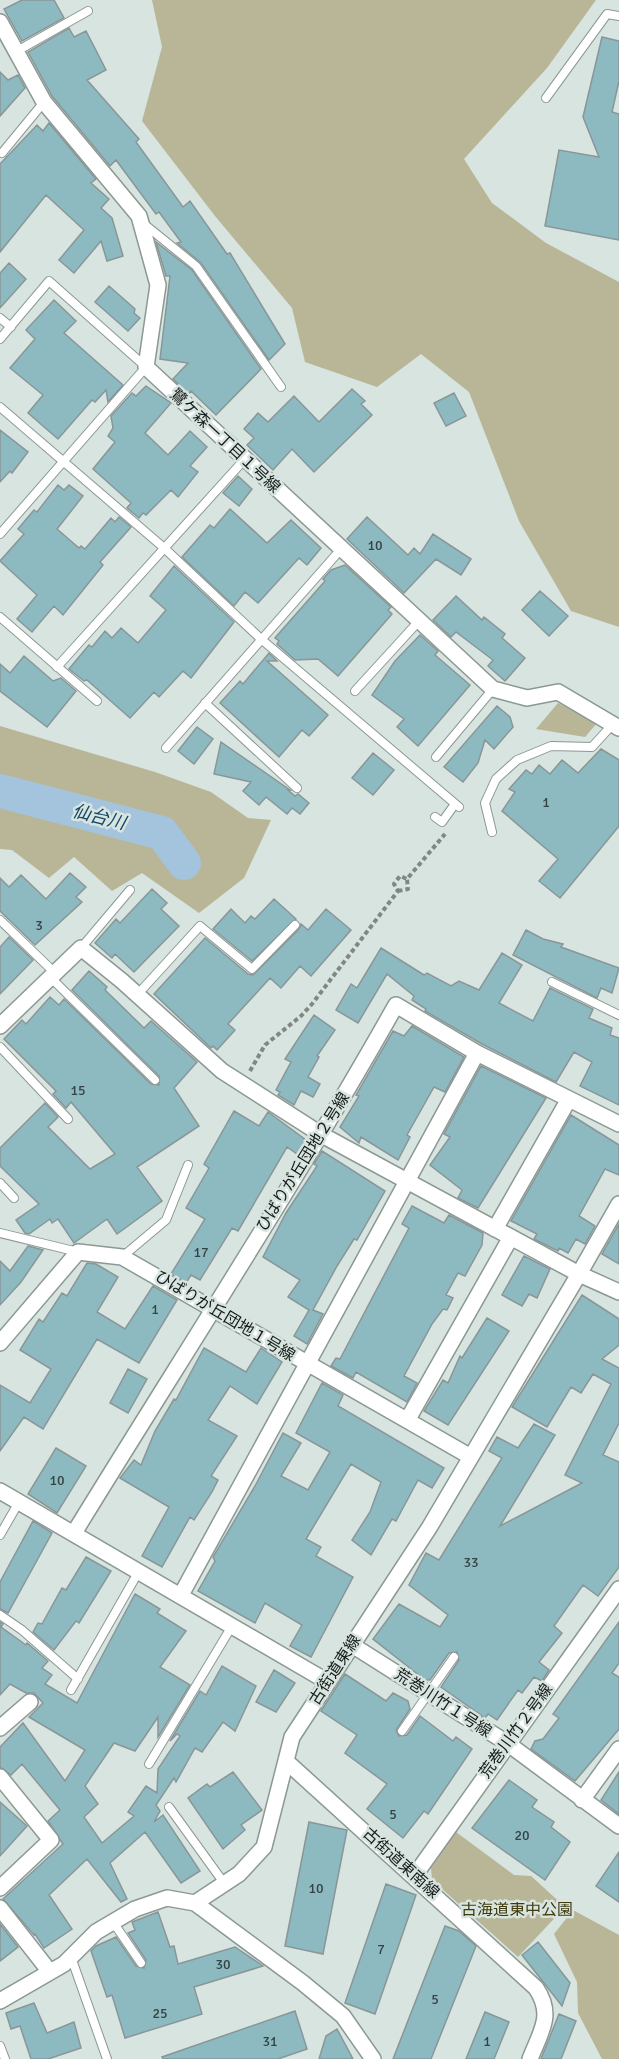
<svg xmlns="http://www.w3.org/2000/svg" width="619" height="2059" viewBox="0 0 619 2059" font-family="Signika,'Noto Sans JP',sans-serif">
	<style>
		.green { fill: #b9b697 }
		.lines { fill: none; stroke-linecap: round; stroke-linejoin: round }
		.river { stroke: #a4c3dc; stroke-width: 34 }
		.building { fill: #8dbac1; stroke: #899698; stroke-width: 1.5 }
		.service-casing { stroke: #8b9893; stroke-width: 10 }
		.minor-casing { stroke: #8b9893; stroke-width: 18 }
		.path { stroke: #7f8884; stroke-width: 4; stroke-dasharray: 4.5 3; stroke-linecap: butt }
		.service { stroke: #fff; stroke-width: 8 }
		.minor { stroke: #fff; stroke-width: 15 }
		.labels { text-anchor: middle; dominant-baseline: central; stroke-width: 5; stroke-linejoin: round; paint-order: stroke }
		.number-label { font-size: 14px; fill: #344343 }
		.street-label { font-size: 16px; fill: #161b19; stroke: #d7e4df }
		.park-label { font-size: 16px; fill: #403b0e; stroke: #d7e4df }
		.water-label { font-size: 18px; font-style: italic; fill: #124568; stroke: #d7e4df }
	</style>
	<rect width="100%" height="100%" fill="#d7e4df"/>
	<path class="green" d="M152,0H596L547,68L464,159L492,203L546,243L619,282V627L571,611L519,521L469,392L421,354L377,387L305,362L292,308L215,216L142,121L162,47Z
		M558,703L597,723L585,737L536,729Z
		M0,726L155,772L211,792L248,818L271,820L244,878L199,913L142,873L112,891L74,857L49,878L12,850L0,849V805L158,849L175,871L198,859L169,818L0,778Z
		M456,1832L514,1875L531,1876L565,1907L518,1957L432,1880L431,1868Z
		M573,1910L619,1935V2059H602L578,2013L577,1982L554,1934Z"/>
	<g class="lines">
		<path class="river" d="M0,791L162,833L184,863"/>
	</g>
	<path class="building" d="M22,0H54L64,18L22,41L4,9Z
		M69,28L74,37L86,31L106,70L87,80L139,139L136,142L183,207L190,201L227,254L230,253L285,344L269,360L201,263L177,243L181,242L159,212L156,214L116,160L110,166L52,96L28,52Z
		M602,37L619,41V81L612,112L619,114V240L545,226L559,150L599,157L583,117Z
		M0,72L8,80L18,75L25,88L0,116Z
		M49,123L96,179L91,183L109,199L101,208L112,218L123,256L107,261L101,241L74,273L59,260L84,230L46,195L0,252V164L37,125L43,131Z
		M156,242L192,270L261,369L216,415L191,391L189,394L173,379L188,363L160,359L170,276H166Z
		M9,263L26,279L0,308V273Z
		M109,286L135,309L134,313L140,318L128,331L95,302Z
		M54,300L76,321L64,333L123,385L108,402L106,390L95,402L92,400L58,439L28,413L43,395L10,368L35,339L26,330Z
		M146,386L171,403L145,433L168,455L190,431L207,447L190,466L198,472L178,497L171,490L146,515L143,513L139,518L127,508L131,503L93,469L115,442L108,436L113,428L111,416L132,393L136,396Z
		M352,389L365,401L361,404L372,415L314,472L292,449L273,470L247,445L254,438L244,429L258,413L268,422L294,396L319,422Z
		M454,393L466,416L446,426L434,403Z
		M0,430L28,452L12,473L10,471L0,482Z
		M238,476L252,489L239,506L223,493Z
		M58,485L64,490L69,485L83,496L57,529L79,548L81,546L85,549L111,518L115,522L119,517L131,527L100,562L103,565L63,615L54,606L32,632L17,619L37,595L0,561L24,534L18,529L34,510L37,512Z
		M230,509L267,543L291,520L321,548L307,565L299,558L258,603L245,592L234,606L182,557L210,525L214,528Z
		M367,517L408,555L414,548L420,554L433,534L471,559L461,575L436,559L404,593L347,539Z
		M345,565L391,607L388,610L392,614L338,676L318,659L295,660L277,644L279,641L275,638L325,581L323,579L331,570Z
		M174,566L234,622L191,678L183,671L159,697L154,692L130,718L87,680L84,681L69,669L89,645L92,647L105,631L112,638L121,628L138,643L166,610L150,596Z
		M540,591L568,616L549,636L522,610Z
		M456,596L482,620L484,617L505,634L502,638L525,658L505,681L488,666L493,660L456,632L451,637L433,620Z
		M420,635L438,651L435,655L470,685L418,746L397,727L404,719L372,695L395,661Z
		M269,653L277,661H267L328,715L309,736L302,730L279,757L220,703L240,681L243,684Z
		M24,656L53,681L61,678L76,691L47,727L0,691V664L10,673Z
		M497,706L510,717L513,727L494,749L485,740L478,763L463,782L444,767Z
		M197,727L213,739L194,764L178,751Z
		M221,742L290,790H288L295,796L298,794L309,803L300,814L292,808L287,814L266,797L259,805L243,791L251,782L214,774Z
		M601,749L619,760V826L560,898L539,881L558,859L502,811L515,792L509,789L526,770L532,774L539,765L550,774L562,760L578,773Z
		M373,753L394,770L373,795L352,778Z
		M70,873L86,887L76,897L82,902L35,945L0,911V878L9,887L21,875L46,899Z
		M152,889L167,903L161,909L179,926L134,972L115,954L112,958L95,943L116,919L120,923Z
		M274,899L296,919L252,961L213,929L231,909L245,923L251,916L255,919Z
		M326,909L351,930L311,976L300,966L281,988L270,978L228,1024L235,1030L217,1050L213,1046L211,1048L154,994L205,938L248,974L253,975L299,929L301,924L308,930Z
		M526,930L543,939L563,944L561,947L619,968L612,993L601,988L597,998L513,955Z
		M9,937L33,960L0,994V947Z
		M381,948L424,975L427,973L451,986L459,981L479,990L502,953L522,965L499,1003L533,1021L550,988L593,1009L589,1018L612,1028L610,1035L619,1038V1105L580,1086L592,1062L574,1052L556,1082L482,1044L425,1011L426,1009L412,1000L414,996L387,974L358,1023L336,1010L351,984L357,988Z
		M89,971L107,987L105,990L144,1028L151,1021L197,1062L174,1088L199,1126L137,1167L162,1201L117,1234L107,1219L74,1243L58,1219L52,1223L50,1219L29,1234L25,1233L16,1220L39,1204L0,1166V1148L45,1103L58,1117L48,1127L90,1169L115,1154L71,1102L66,1108L53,1094L56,1091L4,1039L22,1020L26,1024L50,997L59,1005L64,999L151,1084L159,1085V1076L72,990Z
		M314,1015L335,1030L317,1056L319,1057L308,1077L320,1084L313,1097L301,1091L294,1105L278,1095L280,1092L276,1090L291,1062L285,1059Z
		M412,1026L464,1057L445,1092L434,1087L407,1135L410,1137L398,1160L361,1137L359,1143L340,1127L359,1096L356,1095L393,1031L404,1036Z
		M481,1066L546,1098L478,1208L458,1198L462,1190L430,1165L450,1137L444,1134Z
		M234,1111L259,1126L268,1112L306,1140L297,1154L287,1147L238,1231L232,1228L200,1280L191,1275L186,1283L171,1274L205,1219L186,1208L209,1168L204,1164Z
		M571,1115L619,1145V1175L605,1169L579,1216L595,1226L585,1244L576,1239L568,1253L559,1248L558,1251L534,1239L537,1234L511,1221Z
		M322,1151L385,1191L357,1240L354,1239L337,1266L313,1310L323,1314L307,1344L294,1336L309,1310L288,1297L300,1280L263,1257L286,1213L317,1166L314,1164Z
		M412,1206L444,1223L449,1215L483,1233L482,1245L465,1276L458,1273L446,1295L453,1298L447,1310L443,1309L432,1324L404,1376L417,1383L407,1402L356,1372L353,1378L331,1366L336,1358L340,1359L409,1228L402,1224Z
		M619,1224V1264L602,1254Z
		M28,1246L43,1250L21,1282L0,1305V1261L10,1271Z
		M524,1256L550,1269L537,1298L529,1294L522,1306L502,1295Z
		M87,1263L96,1264L118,1277L97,1312L125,1329L153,1286L177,1300L139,1363L97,1339L43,1429L24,1417L0,1451V1385L30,1403L51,1369L20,1350L39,1319L43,1322L62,1293L67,1296Z
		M582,1295L619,1319V1345L602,1359L619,1368V1423L603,1455L619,1462V1567L598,1596L583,1585L554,1626L562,1633L539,1662L549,1670L542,1681L534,1677L522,1693L518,1690L497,1720L488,1714L485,1718L441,1687L459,1660L457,1652L449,1653L430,1680H425L373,1639L399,1604L440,1627L448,1615L409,1585L426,1553L439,1560L502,1458L489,1451L497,1437L518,1448L534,1424L555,1435L500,1526L582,1483L565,1475L611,1384L593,1374L581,1393L571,1387L547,1427L512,1407Z
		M487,1318L509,1331L448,1425L424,1411L443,1380L448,1383L460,1356L462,1358Z
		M204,1348L246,1372L261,1348L282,1362L257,1404L230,1386L208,1420L237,1436L211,1476L218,1480L212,1492L194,1520L190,1517L162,1567L142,1556L169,1507L120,1478L134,1460L141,1465L155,1431L174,1399L176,1400Z
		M128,1369L147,1379L128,1413L110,1403Z
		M322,1383L343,1395L338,1406L444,1468L432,1488L418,1480L396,1521L392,1519L371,1555L352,1540L370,1512L381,1482L351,1464L306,1539L321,1547L316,1556L353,1577L311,1657L290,1646L302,1625L265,1603L255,1623L198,1591L215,1561L213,1557L255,1486L283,1433L301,1443L281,1476L308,1490L330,1452L296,1433Z
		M56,1448L86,1466L57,1513L28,1494Z
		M33,1521L52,1533L8,1613L0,1609V1582Z
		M86,1557L111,1571L79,1623L76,1621L54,1650L33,1632L38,1623L42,1624L62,1588L66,1590Z
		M135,1594L160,1609L157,1613L186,1631L160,1667L190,1685L158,1737V1717L135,1751L114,1743L85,1786L98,1804L84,1817L102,1843L134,1816L128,1812L146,1786L157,1793L158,1769L180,1736L177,1734L170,1741L200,1691L206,1695L222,1666L256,1686L235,1731L223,1722L202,1752L195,1748L176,1782L174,1778L156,1805L160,1811L154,1822L163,1815L200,1871L181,1883L145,1832L110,1863L127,1899L121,1902L87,1859L49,1895L72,1929L44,1948L35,1934L34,1935L3,1899L63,1844L48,1821L60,1810L22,1764L11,1775L0,1767V1747L23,1723L65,1781L85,1750L29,1717L43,1703L34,1693H26L10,1684L0,1695V1622L3,1624L1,1627L26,1645L27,1643L48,1661L42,1668L52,1675L45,1684L77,1703Z
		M619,1622V1663L612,1673L619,1677V1729L575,1781L531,1749L535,1741L543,1739L559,1718L553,1714Z
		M274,1670L295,1683L276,1712L256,1702Z
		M345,1674L386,1701L393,1693L408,1701L410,1709L396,1730L399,1736L407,1735L420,1716L453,1741L456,1737L472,1749L428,1814L424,1811L403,1838L367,1809L387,1784L345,1753L357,1735L321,1711Z
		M233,1772L262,1810L241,1825L245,1830L223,1849L188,1798L207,1784L210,1787Z
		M619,1772V1814L601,1800Z
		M509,1780L537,1800L532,1807L554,1822L551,1827L570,1842L545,1880L472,1828Z
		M0,1802L27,1826L0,1856Z
		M309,1822L347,1830L323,1954L285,1946Z
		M619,1852V1902L596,1886Z
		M386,1884L416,1895L375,2014L345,2003Z
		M158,1912L170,1947L174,1946L178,1964L235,1947L263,1966L194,1987L202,2014L125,2038L112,1995L107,1997L91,1951L96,1946L116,1937L136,1966L144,1968L146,1960L128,1933L135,1930L132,1922Z
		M0,1924L18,1947L0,1961Z
		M445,1926L459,1931L476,1946L431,2059H393Z
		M538,1942L570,1983L562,2006L522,1955Z
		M34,2003L47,2033L74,2022L81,2048L48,2059H31L20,2026L11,2029L6,2013Z
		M295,2011L307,2049L278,2059H163L162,2057Z
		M485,2012L509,2022L494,2059H466Z
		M559,2014L576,2021L561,2059H541Z
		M337,2029L353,2059H319L326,2036Z"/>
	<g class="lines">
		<defs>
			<path id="service" d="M17,51L88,11
				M546,98L607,14L619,16
				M2,153L44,102
				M144,224L196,266L281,387
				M0,318L11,327
				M0,339L49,281L146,367L0,534
				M0,407L163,547L261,639L459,807
				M0,617L97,701
				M57,667L244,460
				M355,691L418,622
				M205,703L297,788
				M166,748L342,548
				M436,757L493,689
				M435,817L442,822L455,804
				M492,832L485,803L496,779L517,760L551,746L592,747L613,724
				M0,920L55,973
				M81,948L130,890
				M51,978L155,1080
				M552,982L619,1015
				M137,995L200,926L252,969L295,925
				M0,1047L68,1119
				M0,1183L14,1198
				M0,1233L78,1252
				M122,1257L166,1220L188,1165
				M0,1535L19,1502
				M0,1615L22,1630L78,1679
				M71,1690L139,1571
				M402,1731L454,1657
				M149,1764L232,1626
				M169,1807L224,1883
				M113,1922L141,1963
				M71,1957L107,2059
				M0,2046L5,2059"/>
			<path id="minor" d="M0,22L44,102L139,216L158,285L146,367L493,689L527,698L558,692L619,728
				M0,1026L81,948L122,981L222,1071L322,1135L579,1274L619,1204
				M495,1229L569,1099
				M0,1343L78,1252L122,1257L471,1457
				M408,1419L511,1237
				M0,1491L328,1682
				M74,1533C182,1357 295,1184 396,1005L477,1053L619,1124
				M181,1595L477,1053
				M352,1645L507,1743L619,1826
				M0,1728L30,1702
				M287,1762L536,1988C554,2015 541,2031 530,2059
				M0,1777L51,1840L0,1888
				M582,1800L619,1749
				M415,1875L619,1589
				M195,1903L303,1983L343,2016L373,2059
				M0,1908L50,1972
				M0,2001L64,1964L96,1932L135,1909L167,1898L195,1903L239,1874L264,1847L292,1737L429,1528L579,1274L619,1292"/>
		</defs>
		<use href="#service" class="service-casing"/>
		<use href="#minor" class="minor-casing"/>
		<path class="path" d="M398,891L408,889L407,879
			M250,1071L265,1045L301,1016L312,1004L398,891L394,884L400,876L407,879L445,834"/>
		<use href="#service" class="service"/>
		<use href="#minor" class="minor"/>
	</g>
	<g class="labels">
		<g class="number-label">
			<text x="375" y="545">10</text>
			<text x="546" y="802">1</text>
			<text x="39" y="925">3</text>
			<text x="78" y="1090">15</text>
			<text x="201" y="1252">17</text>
			<text x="155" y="1309">1</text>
			<text x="57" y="1480">10</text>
			<text x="471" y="1562">33</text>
			<text x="393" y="1814">5</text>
			<text x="522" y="1835">20</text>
			<text x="316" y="1888">10</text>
			<text x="381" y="1949">7</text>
			<text x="223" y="1964">30</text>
			<text x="435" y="1999">5</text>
			<text x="160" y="2013">25</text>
			<text x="270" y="2041">31</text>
			<text x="487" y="2041">1</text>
		</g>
		<g class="street-label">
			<text transform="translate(225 441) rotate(43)">鷺ケ森一丁目１号線</text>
			<text transform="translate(303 1162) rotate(-58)">ひばりが丘団地２号線</text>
			<text transform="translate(225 1316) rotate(31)">ひばりが丘団地１号線</text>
			<text transform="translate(335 1670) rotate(-57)">古街道東線</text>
			<text transform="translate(443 1703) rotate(33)">荒巻川竹１号線</text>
			<text transform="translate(516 1731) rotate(-54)">荒巻川竹２号線</text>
			<text transform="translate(401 1863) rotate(42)">古街道東南線</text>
		</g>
		<g class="park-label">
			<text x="517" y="1910">古海道東中公園</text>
		</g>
		<g class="water-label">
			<text transform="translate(99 817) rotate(14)">仙台川</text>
		</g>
	</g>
</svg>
